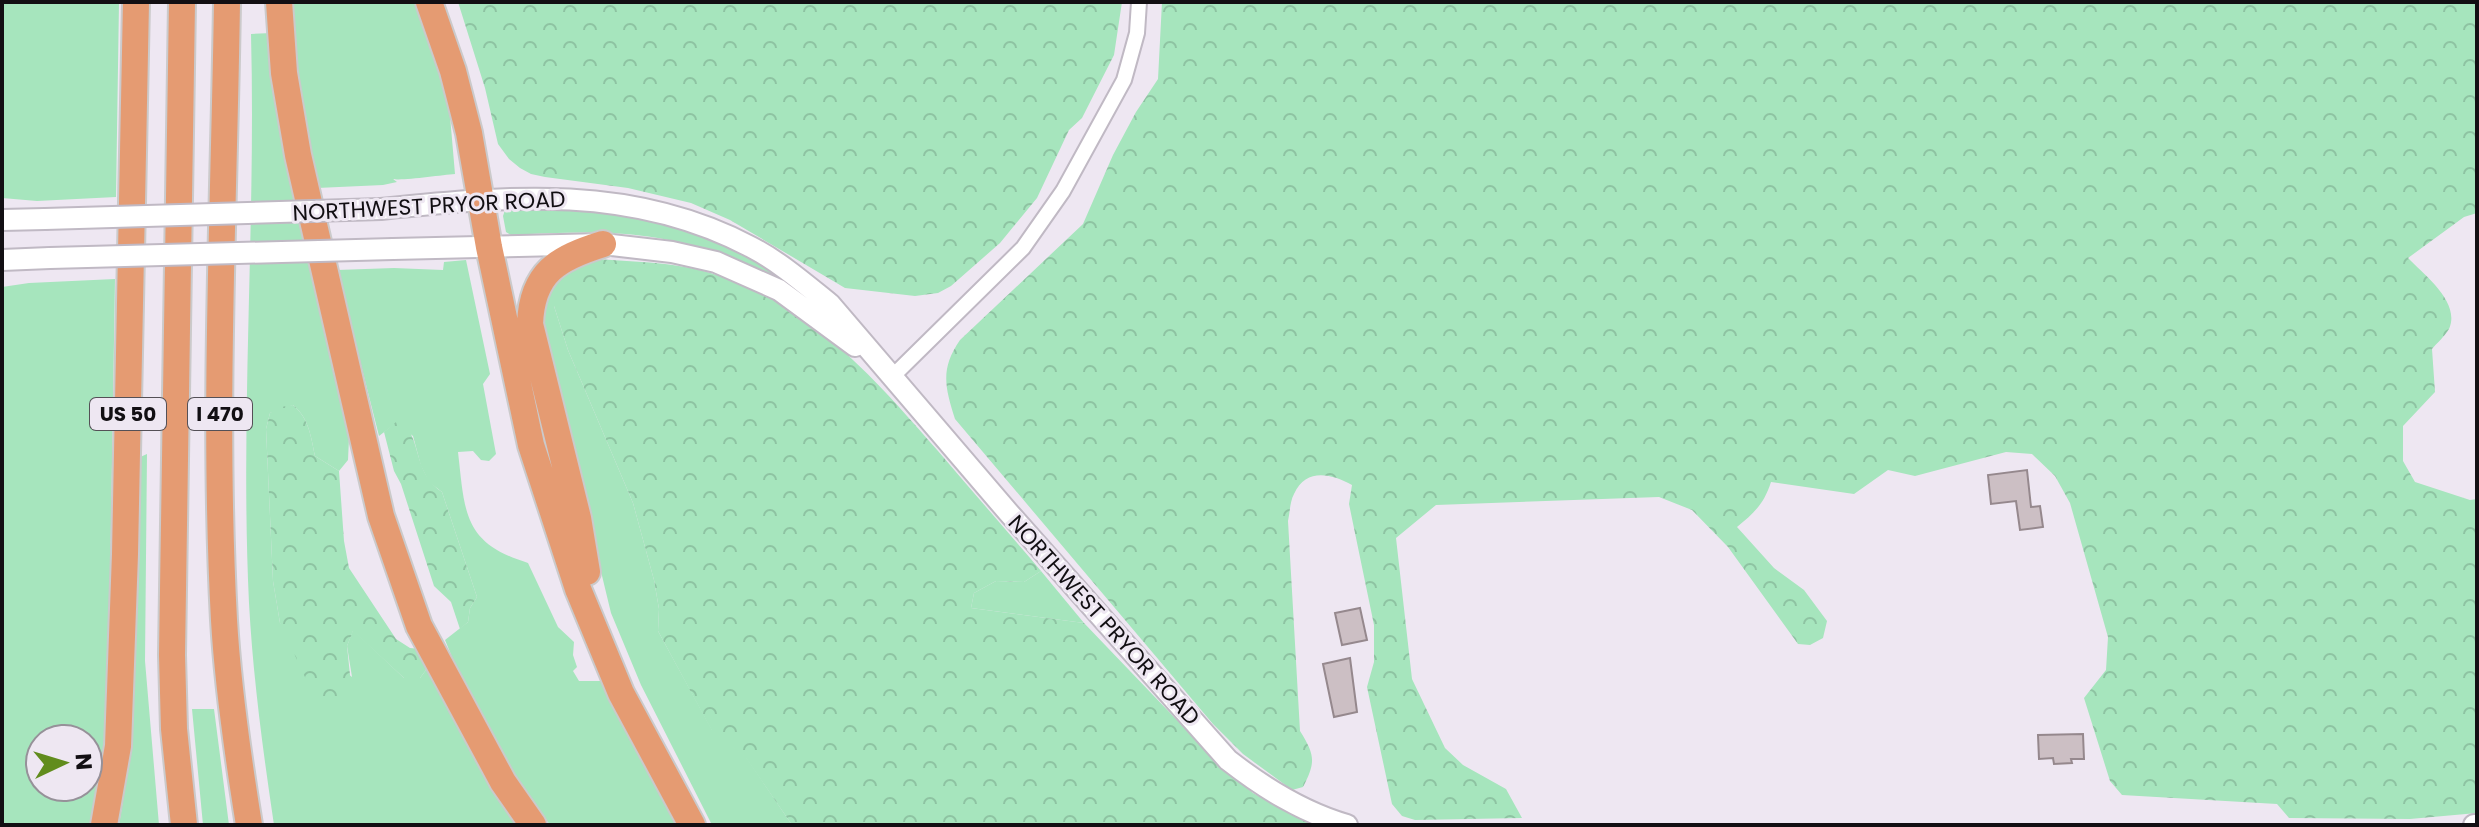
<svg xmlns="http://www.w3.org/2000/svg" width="2479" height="827" viewBox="0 0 2479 827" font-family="Poppins,sans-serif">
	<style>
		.green { fill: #a6e5bd; fill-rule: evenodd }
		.forest { fill: url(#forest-crowns) }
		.building { fill: #ccbfc4; stroke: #95888d; stroke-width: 2 }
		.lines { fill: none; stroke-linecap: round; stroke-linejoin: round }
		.street-casing { stroke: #c0b9c4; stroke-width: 18 }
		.secondary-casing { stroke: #c0b9c4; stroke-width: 24 }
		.highway-casing { stroke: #cbcacb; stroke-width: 30 }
		.street { stroke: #fff; stroke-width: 14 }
		.secondary { stroke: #fff; stroke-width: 20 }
		.highway { stroke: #e59b72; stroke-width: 26 }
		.secondary-bridge-casing { stroke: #c0b9c4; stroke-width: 24; stroke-linecap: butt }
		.secondary-bridge { stroke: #fff; stroke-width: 20 }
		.labels { text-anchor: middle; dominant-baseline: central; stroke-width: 6; stroke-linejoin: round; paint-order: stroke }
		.shield { fill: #eee7f2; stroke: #545056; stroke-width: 2 }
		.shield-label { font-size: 20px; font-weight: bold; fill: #120f13 }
		.street-label { font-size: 22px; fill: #120f13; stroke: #eee7f2 }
	</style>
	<defs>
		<pattern id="forest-crowns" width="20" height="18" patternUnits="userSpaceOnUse" patternTransform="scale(2)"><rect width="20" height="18" fill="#a6e5bd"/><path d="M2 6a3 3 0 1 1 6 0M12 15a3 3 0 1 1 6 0" fill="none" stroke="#8ec3a2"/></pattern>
	</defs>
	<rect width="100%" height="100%" fill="#eee7f2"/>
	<path class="green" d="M2,2H119L116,197L37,201L2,198Z
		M291,2H417L441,77L450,116L455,174C441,175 402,181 393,179L397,182L383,185L317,188L296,79Z
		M272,33L350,416L348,460L339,471L315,456C311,437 309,418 293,405L270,413L266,429L273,581L280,623L352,677L347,646L353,630L404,678H420L426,670L432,669L524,825H274C263,751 253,677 249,603C240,413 256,224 251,34Z
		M561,207C629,209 698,227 757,261C780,275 802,293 824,308C787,290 750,270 713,254C649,227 578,232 511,235L506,232L503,216L505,210Z
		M466,260L490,374L483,384L496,454L489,461L481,460L473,451L458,452C465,513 463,543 528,563L558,627L574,642L573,655L577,667L573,671L579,681H605L682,825H550C508,768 471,706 445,640L468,622L470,608L477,597L442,492L429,482L421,466L413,436L396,423L379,436L337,270L394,268L443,270L444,262Z
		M115,279L108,708L102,776L93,825H2V287L29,283ZM40,739H88V787H40Z
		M554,283V306L568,350L633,503L654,580L659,609L658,631L712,730L746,757L792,825H712L641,685L611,613L541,323L545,292Z
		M147,454L145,661L159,825H119C140,704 137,580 138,458Z
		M1041,571L1084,623L971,608L974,593L996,581L1024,582Z
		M192,709H214L229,825H203Z"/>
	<path class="forest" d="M458,2H1122L1114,55L1082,118L1069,130L1037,198L1000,243L951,286L938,293L915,296L845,288L730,220L691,203L628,188L545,177L531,174L520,168L509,159L498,144L485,88Z
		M1162,2H2477V213L2464,217L2408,258C2424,275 2461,302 2449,329C2445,336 2437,343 2432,349L2435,392L2403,426V461L2415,482L2470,500L2477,499V813L2410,819L2289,818L2277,804L2122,795L2110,781L2084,698L2106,670L2108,637L2070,503L2055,476L2032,454L2006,452L1915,476L1888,470L1854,494L1771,482C1764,504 1754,513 1737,527L1774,568L1804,590L1827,621L1823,638L1810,645L1798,644L1728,547L1692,510L1659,497L1436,505L1396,538L1412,679L1445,748L1463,765L1506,789L1522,818L1415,820L1402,816L1392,804L1367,687L1374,662V625L1349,504L1352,485C1332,474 1306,467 1294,494C1290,501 1290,512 1288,521L1300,731C1315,755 1316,762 1303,787L1292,790L1243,754L1213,724L955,419C945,387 940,369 960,340L1083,224L1113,155L1136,112L1158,79Z
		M597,259C636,262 679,262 717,275C810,304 876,380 938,451C972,491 1007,531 1041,571L1024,582L996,581L974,593L971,608L1084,623L1220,765L1253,793L1295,816L1320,825H792L746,758L712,731L658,631L659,609L654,580L633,503L568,350L554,306V283L565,271Z
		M293,405C309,418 311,437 315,456L339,471L344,541L349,568L396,639L410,648L420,649L426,670L420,678H404L353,631L347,646L352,694L339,706L326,711L316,701L280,623L273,581L266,429L270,413L280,407Z
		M396,422L406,425C422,450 415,473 442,492L477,597L470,608L468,622L460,629L451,602L434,586L401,484L394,471L384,432Z"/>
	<path class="building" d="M2027,470L2031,507L2040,506L2043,527L2020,530L2016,501L1991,504L1988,475Z
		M1360,608L1367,640L1342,645L1335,613Z
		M1350,658L1357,712L1334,717L1323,664Z
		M2083,734L2084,759H2071L2072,763L2054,764L2053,758L2039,759L2038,735Z"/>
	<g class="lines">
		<defs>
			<path id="street" d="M894,375L1023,248L1063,191L1124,80L1137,33L1139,2"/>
			<path id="secondary" d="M381,209C510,196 632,184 751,247C780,262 805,284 830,304L1008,512L1228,760C1264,788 1302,812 1347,825
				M2,220L45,219
				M393,249L603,244L672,252L716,262L779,290L855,346
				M2,260L50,258
				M2474,825H2477"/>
			<path id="highway" d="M182,2L172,655L174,729L184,825
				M227,2C224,208 213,415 224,620C228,689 238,757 249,825
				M279,2L284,73L298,155L381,516L419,626L503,782L533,825
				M429,2L453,71L469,133L489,247L531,445L578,589L621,693L692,825
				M587,572L578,518L530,324C532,272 558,258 603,244
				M104,825L118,746L125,554L136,2"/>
		</defs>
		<use href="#street" class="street-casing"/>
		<use href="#secondary" class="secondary-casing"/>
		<use href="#highway" class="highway-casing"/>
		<use href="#street" class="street"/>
		<use href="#secondary" class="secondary"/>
		<use href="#highway" class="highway"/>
		<defs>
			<path id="secondary-bridge" d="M45,219L381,209
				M50,258L393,249"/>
		</defs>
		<use href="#secondary-bridge" class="secondary-bridge-casing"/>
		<use href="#secondary-bridge" class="secondary-bridge"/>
	</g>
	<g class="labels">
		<g class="shield">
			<rect x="90" y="398" width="76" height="32" rx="6"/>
			<rect x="188" y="398" width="64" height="32" rx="6"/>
		</g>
		<g class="shield-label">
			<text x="128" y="414">US 50</text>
			<text x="220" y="414">I 470</text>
		</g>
		<g class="street-label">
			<text transform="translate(429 206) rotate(-3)">NORTHWEST PRYOR ROAD</text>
			<text transform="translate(1104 620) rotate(48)">NORTHWEST PRYOR ROAD</text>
		</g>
	</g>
	<rect width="2479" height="827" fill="none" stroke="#120f13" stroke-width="8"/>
	<g transform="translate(64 763) rotate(86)"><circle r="38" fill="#eee7f2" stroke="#969199" stroke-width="2"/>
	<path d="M0-6L14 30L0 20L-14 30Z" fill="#618c1d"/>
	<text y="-12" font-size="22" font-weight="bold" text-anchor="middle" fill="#120f13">N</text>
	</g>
</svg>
